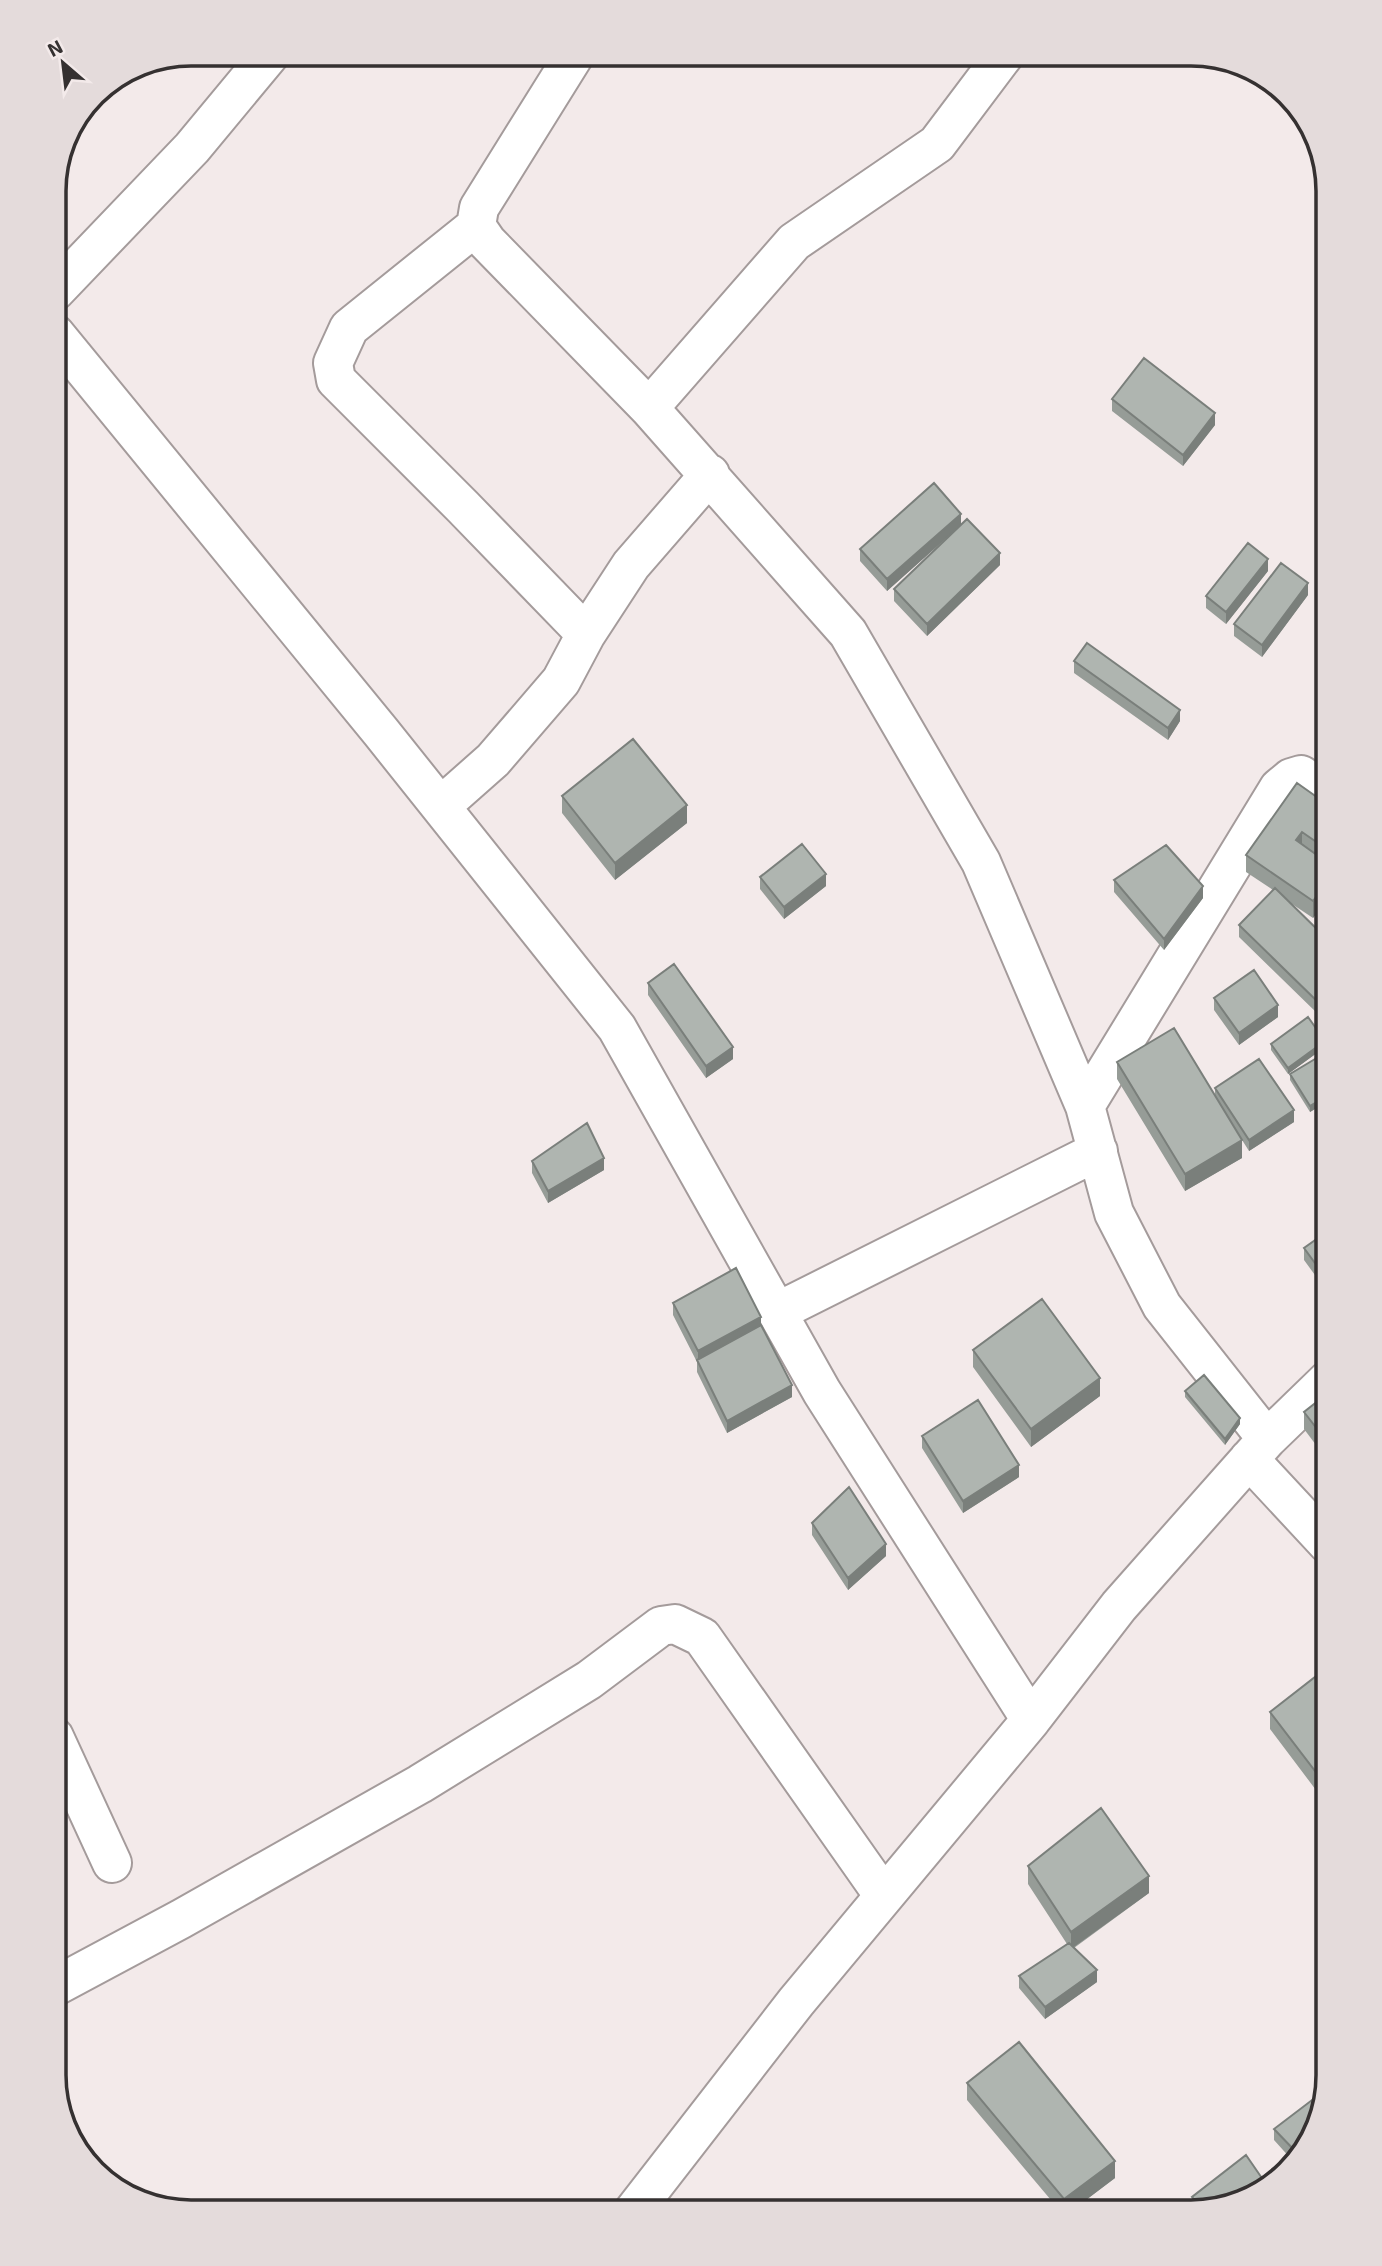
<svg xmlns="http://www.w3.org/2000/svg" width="1382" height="2266" viewBox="0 0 1382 2266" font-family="'Exo 2',sans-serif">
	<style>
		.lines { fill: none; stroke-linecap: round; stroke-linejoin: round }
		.street-casing { stroke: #a49b9b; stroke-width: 42 }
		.street { stroke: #fff; stroke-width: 38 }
		.wall { fill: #969c97 }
		.shaded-wall { fill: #7a7f7b }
		.building { fill: #afb5b0; stroke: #7a7f7b; stroke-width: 2 }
		.rim { fill: none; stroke: #353131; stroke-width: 3.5 }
	</style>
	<rect width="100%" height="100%" fill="#f3eaea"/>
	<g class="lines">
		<defs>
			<path id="street" d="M575,54L479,208L476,226L487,242L649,408L848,633L981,862L1085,1106L1114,1213L1162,1306L1267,1439
				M476,226L349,328L333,363L336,380L463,507L586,634
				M55,291L192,148L270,54
				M55,334L381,732L617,1028L822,1392L1031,1720
				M649,408L794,242L937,144L1004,55
				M441,806L493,760L561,681L586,634L631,565L710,474
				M1085,1106L1279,788L1291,778L1301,775L1328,794
				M777,1312L1098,1151
				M1249,1459L1328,1544
				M54,1737L112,1863
				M54,1987L181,1919L420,1784L589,1680L661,1626L675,1624L702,1637L884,1896
				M633,2212L796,2002L1031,1720L1119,1606L1267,1439L1328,1380"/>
		</defs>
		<use href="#street" class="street-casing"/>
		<use href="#street" class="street"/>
	</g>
	<path class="wall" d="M1112,399L1215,425L1183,466L1112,411Z
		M961,525L1000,565L927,636L894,601V589L951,534L887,591L860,561V549Z
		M1268,571L1226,624L1206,608V596Z
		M1308,595L1262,657L1234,636V624Z
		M1074,661L1180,721L1168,740L1074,673Z
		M562,796L687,823L615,880L562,813Z
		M1328,805V898L1313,918L1286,900L1328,940L1320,1016L1239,937V925L1273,890L1246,872V855Z
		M760,877L826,886L784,919L760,889Z
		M1114,880L1203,898L1164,950L1114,892Z
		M648,983L733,1059L706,1078L648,995Z
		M1214,998L1278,1017L1239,1045L1214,1010Z
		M1271,1044L1325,1047L1288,1074L1271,1050Z
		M1328,1058V1101L1310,1112L1290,1080V1074Z
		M1117,1062L1215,1096V1088L1294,1122L1249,1151L1237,1132L1242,1158L1185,1191L1117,1079Z
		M532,1161L604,1170L548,1203L532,1173Z
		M1328,1231V1293L1304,1260V1248Z
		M673,1303L761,1326L792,1397L727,1433L697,1372V1362L673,1315Z
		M973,1350L1100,1396L1031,1447L973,1367Z
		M1185,1391L1240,1424L1225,1445L1185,1397Z
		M1328,1393V1461L1304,1429V1412Z
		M922,1436L1019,1477L963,1513L922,1448Z
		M812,1523L886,1556L848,1590L812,1535Z
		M1328,1675V1806L1270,1729V1712Z
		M1028,1866L1149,1893L1074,1948L1097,1982L1045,2019L1019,1988V1976L1067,1944L1028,1884Z
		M967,2083L1115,2178L1070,2212H1061L967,2100Z
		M1274,2129L1309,2144L1292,2160L1274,2140Z
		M1192,2197H1252L1194,2211L1192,2209Z"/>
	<path class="shaded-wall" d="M1215,413V425L1183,466V455Z
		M961,514V525L887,591V579Z
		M1000,553V565L927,636V624Z
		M1268,559V571L1226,624V612Z
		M1308,583V595L1262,657V645Z
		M1180,710V721L1168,740V728Z
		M687,805V823L615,880V863Z
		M1302,832V850L1296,840Z
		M826,874V886L784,919V907Z
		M1328,881V898L1313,918V901Z
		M1203,886V898L1164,950V939Z
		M1328,996V1008L1320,1016V1004Z
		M1278,1005V1017L1239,1045V1033Z
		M1325,1041V1047L1288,1074V1068Z
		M733,1047V1059L706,1078V1066Z
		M1328,1095V1101L1310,1112V1106Z
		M1294,1110V1122L1249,1151V1140Z
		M1242,1140V1158L1185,1191V1174Z
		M604,1158V1170L548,1203V1191Z
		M761,1317V1328L698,1363V1351Z
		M1100,1378V1396L1031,1447V1429Z
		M792,1385V1397L727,1433V1421Z
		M1240,1418V1424L1225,1445V1439Z
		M1019,1465V1477L963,1513V1501Z
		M886,1544V1556L848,1590V1578Z
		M1149,1876V1893L1071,1949V1932Z
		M1097,1970V1982L1045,2019V2007Z
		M1115,2161V2178L1070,2212H1064V2199Z"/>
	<path class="building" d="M1144,358L1215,413L1183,455L1112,399Z
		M934,483L961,514L887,579L860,549Z
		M967,519L1000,553L927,624L894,589Z
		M1248,543L1268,559L1226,612L1206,596Z
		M1281,563L1308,583L1262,645L1234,624Z
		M1087,643L1180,710L1168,728L1074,661Z
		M633,739L687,805L615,863L562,796Z
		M1297,783L1328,805V850L1302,832L1296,840L1328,863V881L1313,901L1246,855Z
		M802,844L826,874L784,907L760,877Z
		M1166,845L1203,886L1164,939L1114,880Z
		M1275,888L1328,940V996L1320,1004L1239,925Z
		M674,964L733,1047L706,1066L648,983Z
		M1254,970L1278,1005L1239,1033L1214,998Z
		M1308,1017L1325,1041L1288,1068L1271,1044Z
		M1174,1028L1242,1140L1185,1174L1117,1062Z
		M1325,1053L1328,1058V1095L1310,1106L1290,1074Z
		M1259,1059L1294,1110L1249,1140L1215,1088Z
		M587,1123L604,1158L548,1191L532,1161Z
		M1328,1231V1281L1304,1248Z
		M736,1268L761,1317L698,1351L673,1303Z
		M1042,1299L1100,1378L1031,1429L973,1350Z
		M761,1325L792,1385L727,1421L697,1360Z
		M1204,1375L1240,1418L1225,1439L1185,1391Z
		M1328,1393V1443L1304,1412Z
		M978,1400L1019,1465L963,1501L922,1436Z
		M849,1487L886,1544L848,1578L812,1523Z
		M1324,1670L1328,1675V1788L1270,1712Z
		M1101,1808L1149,1876L1071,1932L1028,1866Z
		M1069,1943L1097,1970L1045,2007L1019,1976Z
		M1019,2042L1115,2161L1064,2199L967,2083Z
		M1320,2094L1322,2096L1309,2144L1298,2154L1274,2129Z
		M1246,2155L1266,2184L1252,2197L1202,2209L1192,2197Z"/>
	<path d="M0 0H1382V2266H0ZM191 66H1191A125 125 0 0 1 1316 191V2075A125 125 0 0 1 1191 2200H191A125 125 0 0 1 66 2075V191A125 125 0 0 1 191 66Z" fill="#e4dbdb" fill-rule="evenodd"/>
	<path class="rim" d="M191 66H1191A125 125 0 0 1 1316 191V2075A125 125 0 0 1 1191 2200H191A125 125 0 0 1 66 2075V191A125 125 0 0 1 191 66Z"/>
	<g transform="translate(63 63) rotate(332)" stroke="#f3eaea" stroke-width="5" paint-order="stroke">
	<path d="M0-5L12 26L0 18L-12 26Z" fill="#353131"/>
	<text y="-10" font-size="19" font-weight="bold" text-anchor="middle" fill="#353131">N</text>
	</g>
</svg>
